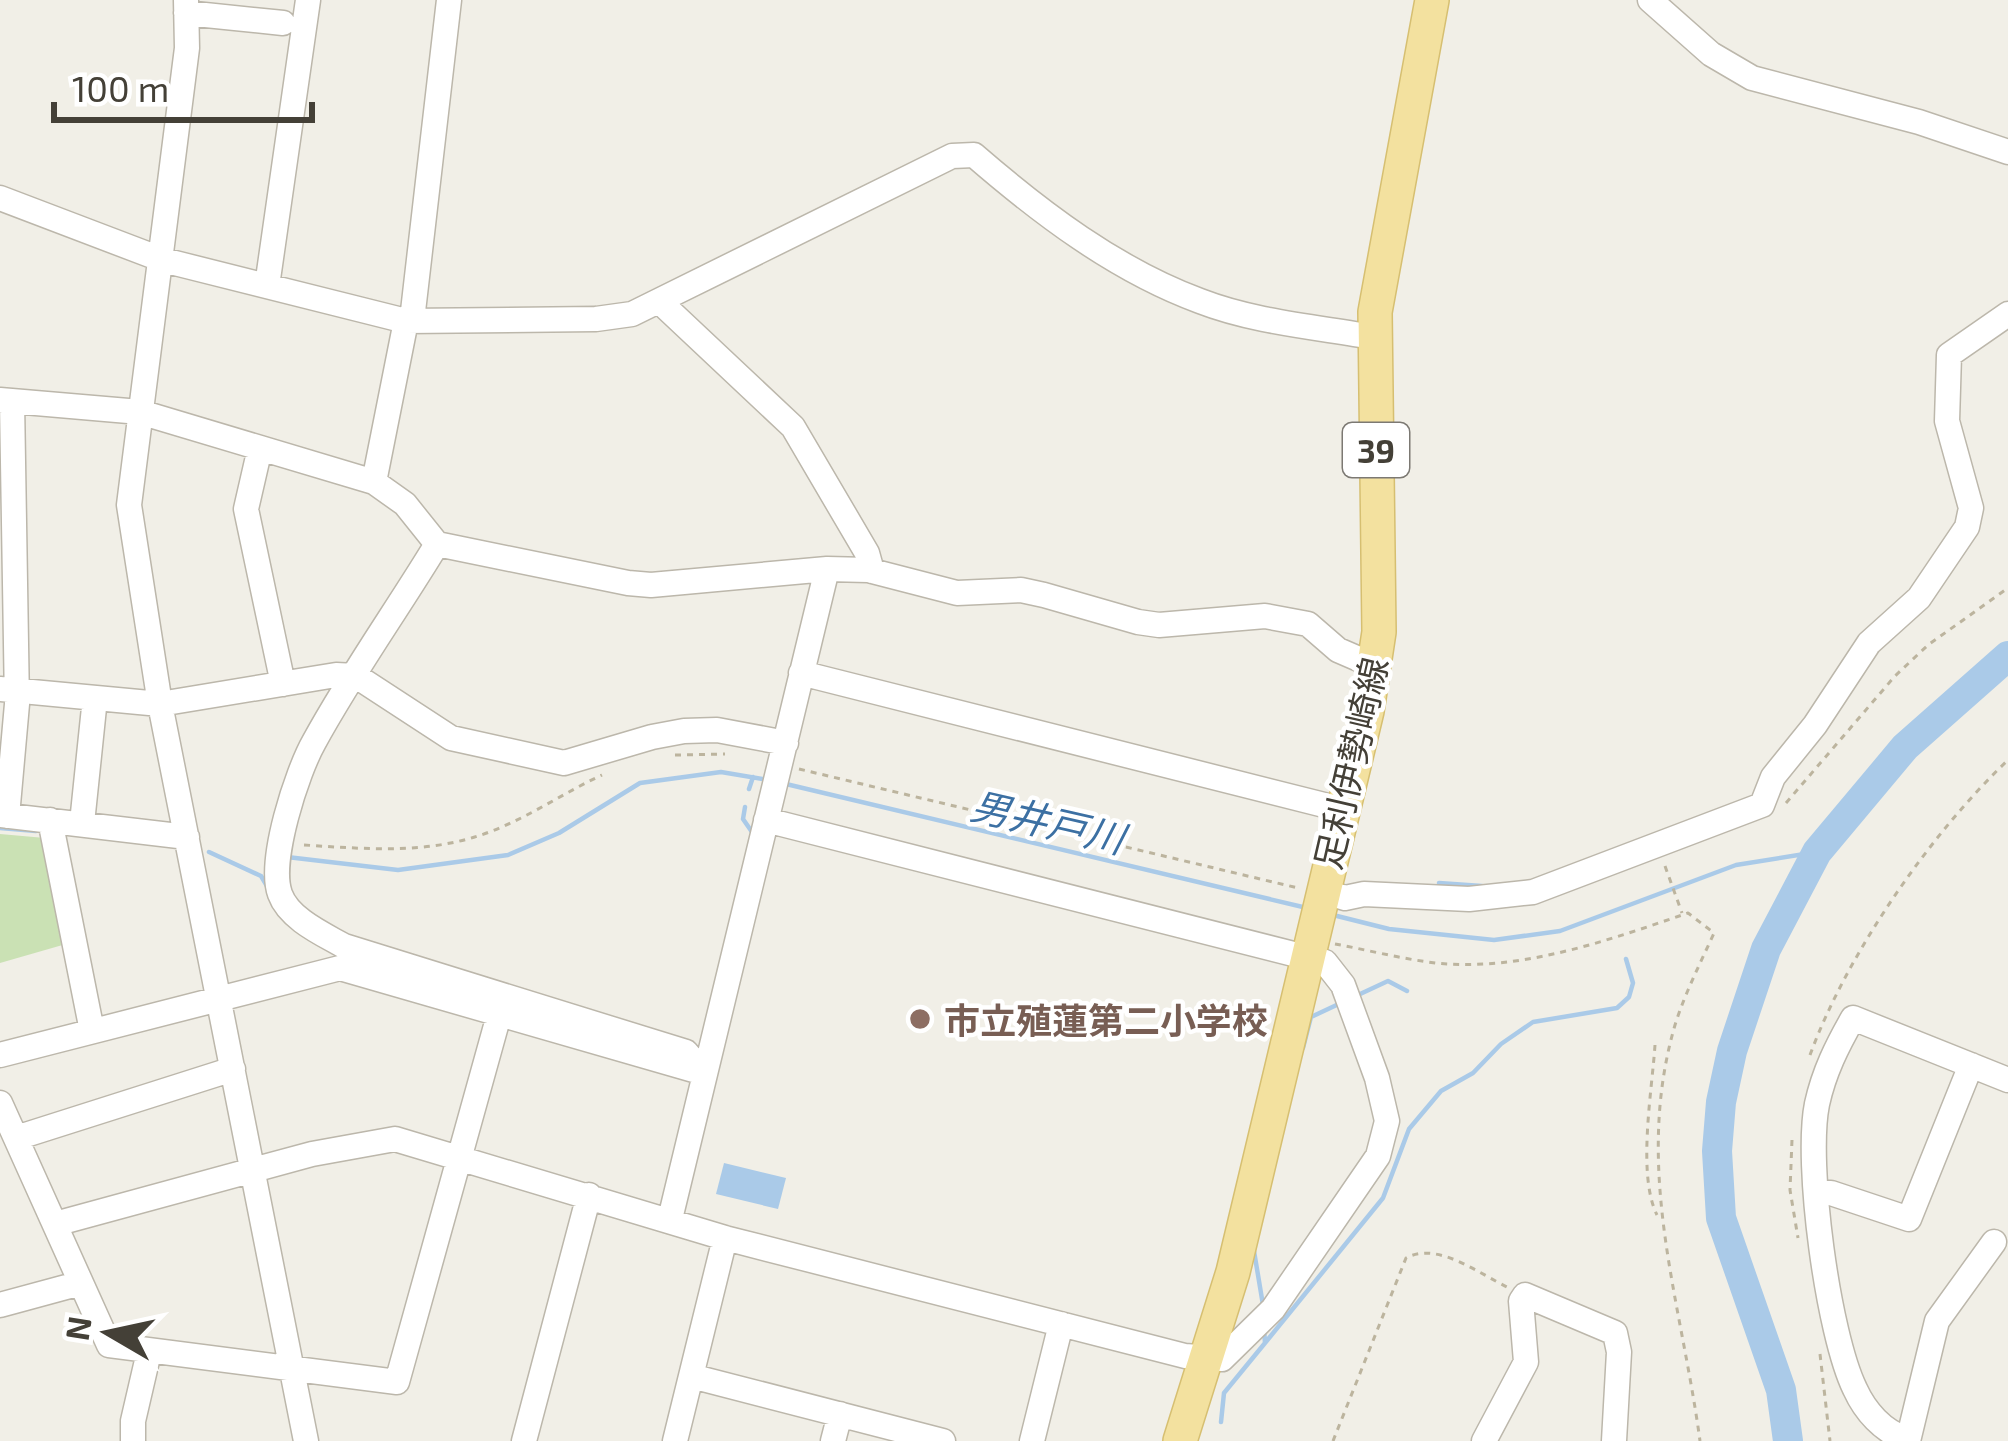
<svg xmlns="http://www.w3.org/2000/svg" width="2008" height="1441" viewBox="0 0 2008 1441" font-family="'Exo 2','Noto Sans JP',sans-serif">
	<style>
		.green { fill: #cae1b4 }
		.water { fill: #aacae8 }
		.lines { fill: none; stroke-linecap: round; stroke-linejoin: round }
		.stream { stroke: #aacae8; stroke-width: 4.5 }
		.river { stroke: #aacae8; stroke-width: 30 }
		.minor-casing { stroke: #bcb7ab; stroke-width: 27 }
		.major-casing { stroke: #d6bf71; stroke-width: 36 }
		.path { stroke: #bcb49e; stroke-width: 3; stroke-dasharray: 6 6; stroke-linecap: butt }
		.minor { stroke: #fff; stroke-width: 24 }
		.major { stroke: #f3e19f; stroke-width: 33 }
		.education-dot { fill: #8d6e63; stroke: #fff; stroke-width: 4.5 }
		.labels { text-anchor: middle; dominant-baseline: central; stroke-width: 9; stroke-linejoin: round; paint-order: stroke }
		.shield { fill: #fff; stroke: #7c7973; stroke-width: 3 }
		.shield-label { font-size: 33px; font-weight: bold; fill: #444037 }
		.street-label { font-size: 36px; fill: #444037; stroke: #fff }
		.education-label { font-size: 36px; font-weight: bold; fill: #785e54; stroke: #fff; text-anchor: start }
		.water-label { font-size: 39px; font-style: italic; fill: #3c70a3; stroke: #fff }
	</style>
	<rect width="100%" height="100%" fill="#f1efe7"/>
	<path class="green" d="M0,834L45,838L66,944L0,963Z"/>
	<path class="water" d="M724,1163L786,1178L778,1209L716,1194Z"/>
	<g class="lines">
		<path class="stream" d="M786,784L1307,908
			M749,789L753,777
			M745,807L743,819L752,832
			M0,828L36,831
			M209,852L261,876L267,886
			M287,857L398,870L508,855L559,833L640,783L721,772L769,780
			M1439,883L1482,886
			M1329,914L1389,929L1494,940L1560,931L1736,865L1817,852
			M1358,995L1388,981L1407,991
			M1303,1048L1311,1017L1343,1002
			M1254,1251L1263,1305
			M1265,1343L1383,1198L1409,1129L1441,1091L1473,1073L1501,1044L1533,1022L1617,1008L1629,997L1633,983L1626,959
			M1221,1422L1224,1393L1265,1343L1264,1328"/>
		<path class="river" d="M1788,1441L1781,1390L1721,1218L1717,1151L1721,1102L1732,1051L1766,949L1817,852L1905,747L2008,656"/>
		<defs>
			<path id="minor" d="M186,0L187,48L129,505L160,704L306,1441
				M1650,0L1711,54L1752,78L1919,122L2008,152
				M186,13L283,23
				M0,198L163,260L406,321L596,319L632,314L952,156L974,155C1041,213 1116,270 1200,301C1254,322 1316,327 1373,337
				M267,286L308,0
				M659,301L793,427L867,553L872,571
				M412,320L449,0
				M0,400L140,412L374,482L405,504L437,544L628,583L651,585L827,569L868,570L957,593L1021,590L1044,595L1138,622L1159,625L1265,616L1308,624L1338,650L1375,666
				M260,448L246,509L283,684
				M374,482L406,321
				M437,544C397,610 351,674 314,742C297,772 268,861 280,894C289,919 323,934 344,946L686,1052L704,1073
				M801,673L1344,810
				M0,689L160,704L336,675L356,676L451,738L564,763L652,737L684,731L717,730L786,743
				M0,815L187,837
				M7,816L17,704L12,401
				M50,820L92,1031
				M82,823L95,698
				M1322,891L1345,898L1364,894L1469,899L1533,892L1762,805L1773,777L1815,725L1869,643L1919,598L1967,527L1971,508L1947,421L1949,355L2008,314
				M0,1055L340,968L704,1073
				M0,1103L109,1345L397,1382L499,1015
				M16,1138L233,1069
				M1816,1193H1831L1909,1219L1971,1065
				M670,1219L827,569
				M55,1224L312,1154L395,1139L725,1238L1185,1356L1222,1359L1273,1309L1378,1156L1387,1121L1377,1078L1343,985L1325,962L766,820
				M0,1305L81,1283
				M691,1376L943,1441
				M1907,1439C1883,1432 1865,1411 1855,1389C1828,1334 1805,1163 1817,1104C1824,1072 1837,1046 1853,1018L2008,1080
				M133,1441V1421L149,1352
				M524,1441L589,1195
				M675,1441L725,1238
				M833,1441L840,1414
				M1032,1441L1061,1324
				M1484,1441L1526,1362L1521,1301L1525,1295L1615,1333L1619,1352L1614,1441
				M1908,1441L1937,1321L1994,1242"/>
			<path id="major" d="M1180,1441L1233,1272L1367,711L1379,632L1375,312L1432,0"/>
		</defs>
		<use href="#minor" class="minor-casing"/>
		<use href="#major" class="major-casing"/>
		<path class="path" d="M675,755L725,754
			M799,769L1298,888
			M1786,803L1895,676L1928,645L2008,588
			M304,845C369,849 431,855 492,831C531,816 565,792 602,775
			M1665,866L1682,913
			M1335,944C1368,950 1402,959 1436,963C1521,972 1609,940 1688,913L1714,933C1700,964 1685,993 1675,1025C1633,1169 1681,1299 1700,1441
			M1655,1045C1652,1091 1637,1175 1657,1215
			M1810,1055C1847,954 1930,834 2008,760
			M1792,1140L1790,1190L1798,1238
			M1820,1354L1830,1441
			M1333,1441L1406,1258C1437,1241 1478,1273 1507,1287"/>
		<use href="#minor" class="minor"/>
		<use href="#major" class="major"/>
	</g>
	<circle class="education-dot" cx="920" cy="1019" r="12"/>
	<g class="labels">
		<rect class="shield" x="1343" y="423" width="66" height="54" rx="9"/>
		<g class="shield-label">
			<text x="1376" y="450">39</text>
		</g>
		<g class="street-label">
			<text transform="translate(1350 763) rotate(-77)">足利伊勢崎線</text>
		</g>
		<g class="education-label">
			<text x="944" y="1019">市立殖蓮第二小学校</text>
		</g>
		<g class="water-label">
			<text transform="translate(1048 821) rotate(13)">男井戸川</text>
		</g>
	</g>
	<g transform="translate(108 1333) rotate(279)" stroke="#ffffff" stroke-width="9" paint-order="stroke">
	<path d="M0-9L21 45L0 30L-21 45Z" fill="#444037"/>
	<text y="-18" font-size="33" font-weight="bold" text-anchor="middle" fill="#444037">N</text>
	</g>
	<path d="M54 102v18h258v-18" fill="none" stroke="#444037" stroke-width="6"/>
	<text x="72" y="102" font-size="36" fill="#444037" stroke="#ffffff" stroke-width="9" paint-order="stroke">100 m</text>
</svg>
